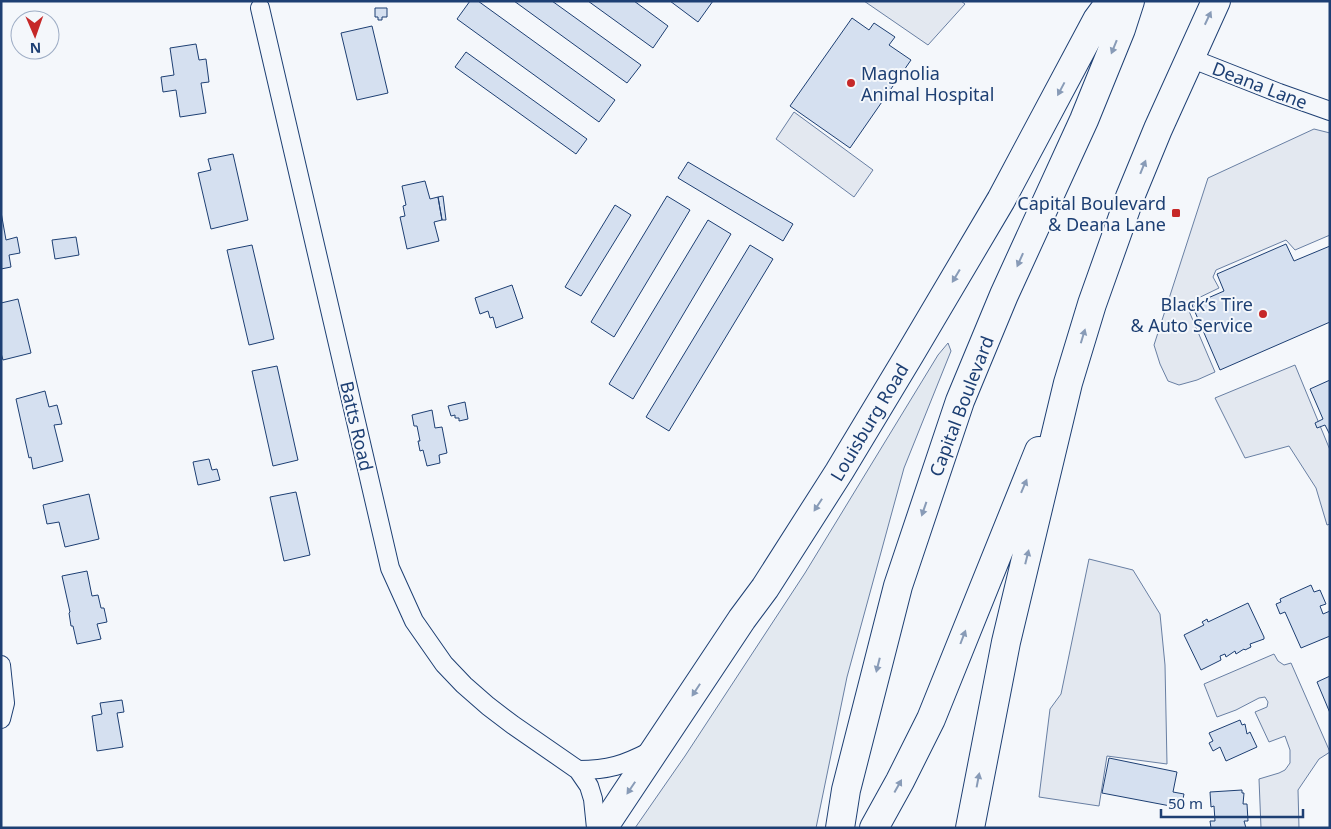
<svg xmlns="http://www.w3.org/2000/svg" width="1331" height="829" viewBox="0 0 1331 829" font-family="'Noto Sans',sans-serif">
	<style>
		.green { fill: #e3e9f0; stroke: #687fa3 }
		.parking { fill: #e3e8f0; stroke: #687fa3 }
		.building { fill: #d5e0f0; stroke: #1d3f73 }
		.lines { fill: none; stroke-linecap: round; stroke-linejoin: round }
		.street-casing { stroke: #1d3f73; stroke-width: 20 }
		.highway-casing { stroke: #1d3f73; stroke-width: 30 }
		.street { stroke: #f4f7fb; stroke-width: 18 }
		.highway { stroke: #f4f7fb; stroke-width: 28 }
		.oneway { fill: #889bb7 }
		.poi-dot { fill: #c62828; stroke: #f4f7fb; stroke-width: 2 }
		.labels { text-anchor: middle; dominant-baseline: central; stroke-width: 4; stroke-linejoin: round; paint-order: stroke }
		.poi-label { font-size: 18px; fill: #1d3f73; stroke: #f4f7fb; text-anchor: end }
		.street-label { font-size: 18px; fill: #1d3f73; stroke: #f4f7fb }
	</style>
	<rect width="100%" height="100%" fill="#f4f7fb"/>
	<path class="green" d="M948,343L951,351L904,468L847,677L816,828H635L685,756L805,573L938,355Z"/>
	<path class="parking" d="M864,1H961L965,4L928,45Z
		M794,112L873,170L854,197L776,139Z
		M1314,129L1330,133V235L1295,250L1286,240L1216,270L1213,277L1219,288L1186,304L1215,372L1197,380L1179,385L1168,381L1160,364L1154,345L1208,178Z
		M1295,365L1330,450V524L1327,525L1316,488L1289,446L1245,458L1215,398Z
		M1089,559L1133,570L1160,614L1165,665L1167,764L1107,756L1099,806L1039,797L1050,709L1061,694Z
		M1274,654L1278,661L1284,665L1291,663L1330,752L1319,759L1298,790L1299,828H1261L1259,779L1279,773L1285,770L1290,763V750L1285,736L1269,742L1255,712L1267,707L1268,702L1265,697L1259,698L1236,710L1217,717L1204,684Z"/>
	<path class="building" d="M470,1H478L615,100L599,122L457,19Z
		M514,1H552L641,65L627,83Z
		M588,1H634L668,26L653,48Z
		M670,1H713L698,22Z
		M375,8H387V17H382V20H378V17H375Z
		M852,18L869,30L874,23L895,37L889,45L911,60L850,148L790,106Z
		M372,26L388,93L357,100L341,33Z
		M196,44L199,60L206,59L209,82L201,83L206,113L180,117L176,90L163,92L161,77L174,75L170,48Z
		M466,52L587,139L576,154L455,67Z
		M233,154L248,220L211,229L198,173L211,170L208,159Z
		M688,162L793,224L783,241L678,178Z
		M425,181L430,199L438,197L442,220L434,222L439,241L407,249L400,217L405,216L403,206L406,205L402,186Z
		M443,196L446,220H442L438,197Z
		M667,196L690,210L614,337L591,322Z
		M615,205L631,215L581,296L565,287Z
		M1,212L6,240L17,237L20,253L9,255L11,267L1,269Z
		M708,220L731,234L633,399L609,384Z
		M76,237L79,255L55,259L52,240Z
		M1286,244L1294,261L1330,246V322L1220,370L1192,305L1224,291L1217,274Z
		M252,245L274,339L249,345L227,250Z
		M750,245L773,259L669,431L646,417Z
		M512,285L523,318L496,328L493,317L490,318L488,311L480,314L475,298Z
		M18,299L31,353L3,360L1,353V303Z
		M277,366L298,460L273,466L252,371Z
		M1330,380V435L1325,425L1317,428L1315,423L1323,419L1310,389Z
		M45,391L49,407L57,405L62,424L54,425L63,461L33,469L31,457L29,458L16,399Z
		M465,402L468,419L459,421V418H455V415L451,416L448,406Z
		M432,410L435,428L442,427L447,453L439,455L440,463L427,466L423,450L420,451L418,441H420L417,426H414L412,415Z
		M209,459L212,470L217,469L220,480L198,485L193,462Z
		M296,492L310,555L284,561L270,497Z
		M89,494L99,539L65,547L59,522L47,524L43,505Z
		M87,571L92,596L98,595L101,608H104L107,622L97,624L101,639L77,644L73,626H71L69,613L70,612L62,576Z
		M1311,585L1314,592L1320,590L1326,604L1320,606L1323,614L1330,611V636L1301,648L1285,612L1280,614L1276,604L1281,602L1280,599Z
		M1248,603L1264,637V639L1250,644L1251,647L1245,650L1244,649L1236,654L1235,651L1226,657L1225,654L1220,656L1221,660L1201,670L1184,635L1204,625L1202,622L1207,619L1208,622Z
		M1330,676V713L1317,682Z
		M122,700L124,712L117,713L123,747L97,751L92,716L102,714L100,703Z
		M1240,720L1242,725L1245,724L1247,734L1250,732L1257,747L1226,761L1220,747L1213,751L1209,743L1213,741L1209,733Z
		M1109,758L1177,772L1173,792L1184,794L1181,808L1102,793Z
		M1242,790V793H1244L1243,804H1247L1248,821H1244L1246,828H1211L1210,821H1215L1214,806L1211,807L1210,792Z"/>
	<g class="lines">
		<defs>
			<path id="street" d="M260,8L390,568L414,621L444,664L464,685L488,706L513,725L578,770L589,786L593,799L596,828
				M1190,58L1279,93L1330,111
				M1,665L5,703L1,719
				M578,770C609,770 624,765 651,751"/>
			<path id="highway" d="M603,828L742,619L765,588L839,472L910,354L1001,200L1097,20L1111,1
				M840,828L846,790L898,586L960,401L1004,295L1084,120L1121,29L1130,1
				M874,828L900,781L931,719L1039,451
				M970,828L1006,642L1068,383L1092,304L1130,197L1158,129L1216,1"/>
		</defs>
		<use href="#street" class="street-casing"/>
		<use href="#highway" class="highway-casing"/>
		<use href="#street" class="street"/>
		<use href="#highway" class="highway"/>
	</g>
	<defs><path id="oneway-solid" d="M-6-.8H1V-3.2L6.5 0L1 3.2V.8H-6Z" transform="scale(1.25)"/></defs>
	<g class="oneway">
		<use href="#oneway-solid" transform="translate(1208 18) rotate(-65)"/>
		<use href="#oneway-solid" transform="translate(1114 47) rotate(112)"/>
		<use href="#oneway-solid" transform="translate(1061 89) rotate(118)"/>
		<use href="#oneway-solid" transform="translate(1143 167) rotate(-68)"/>
		<use href="#oneway-solid" transform="translate(1020 260) rotate(114)"/>
		<use href="#oneway-solid" transform="translate(956 276) rotate(121)"/>
		<use href="#oneway-solid" transform="translate(1083 336) rotate(-73)"/>
		<use href="#oneway-solid" transform="translate(1024 486) rotate(-67)"/>
		<use href="#oneway-solid" transform="translate(818 505) rotate(123)"/>
		<use href="#oneway-solid" transform="translate(924 509) rotate(109)"/>
		<use href="#oneway-solid" transform="translate(1027 557) rotate(-76)"/>
		<use href="#oneway-solid" transform="translate(963 637) rotate(-69)"/>
		<use href="#oneway-solid" transform="translate(878 665) rotate(104)"/>
		<use href="#oneway-solid" transform="translate(696 690) rotate(123)"/>
		<use href="#oneway-solid" transform="translate(978 780) rotate(-79)"/>
		<use href="#oneway-solid" transform="translate(898 786) rotate(-61)"/>
		<use href="#oneway-solid" transform="translate(631 788) rotate(124)"/>
	</g>
	<g class="poi-dot">
		<circle cx="851" cy="83" r="5"/>
		<rect x="1171" y="208" width="10" height="10" rx="2.5"/>
		<circle cx="1263" cy="314" r="5"/>
	</g>
	<g class="labels">
		<g class="poi-label">
			<text x="861" y="73" text-anchor="start">Magnolia<tspan x="861" dy="21">Animal Hospital</tspan></text>
			<text x="1166" y="203">Capital Boulevard<tspan x="1166" dy="21">&amp; Deana Lane</tspan></text>
			<text x="1253" y="304">Black’s Tire<tspan x="1253" dy="21">&amp; Auto Service</tspan></text>
		</g>
		<g class="street-label">
			<text transform="translate(1260 85) rotate(21)">Deana Lane</text>
			<text transform="translate(961 406) rotate(-69)">Capital Boulevard</text>
			<text transform="translate(869 422) rotate(-59)">Louisburg Road</text>
			<text transform="translate(357 426) rotate(77)">Batts Road</text>
		</g>
	</g>
	<rect width="1331" height="829" fill="none" stroke="#1d3f73" stroke-width="5"/>
	<g transform="translate(35 35) rotate(178)"><circle r="24" fill="#f4f7fb" stroke="#9eadc5"/>
	<path d="M0-4L9 19L0 12L-9 19Z" fill="#c62828"/>
	<text y="-8" font-size="14" font-weight="bold" text-anchor="middle" fill="#1d3f73">N</text>
	</g>
	<path d="M1161 809v8h142v-8" fill="none" stroke="#1d3f73" stroke-width="2.5"/>
	<text x="1168" y="809" font-size="15" fill="#1d3f73" stroke="#f4f7fb" stroke-width="4" paint-order="stroke">50 m</text>
</svg>
